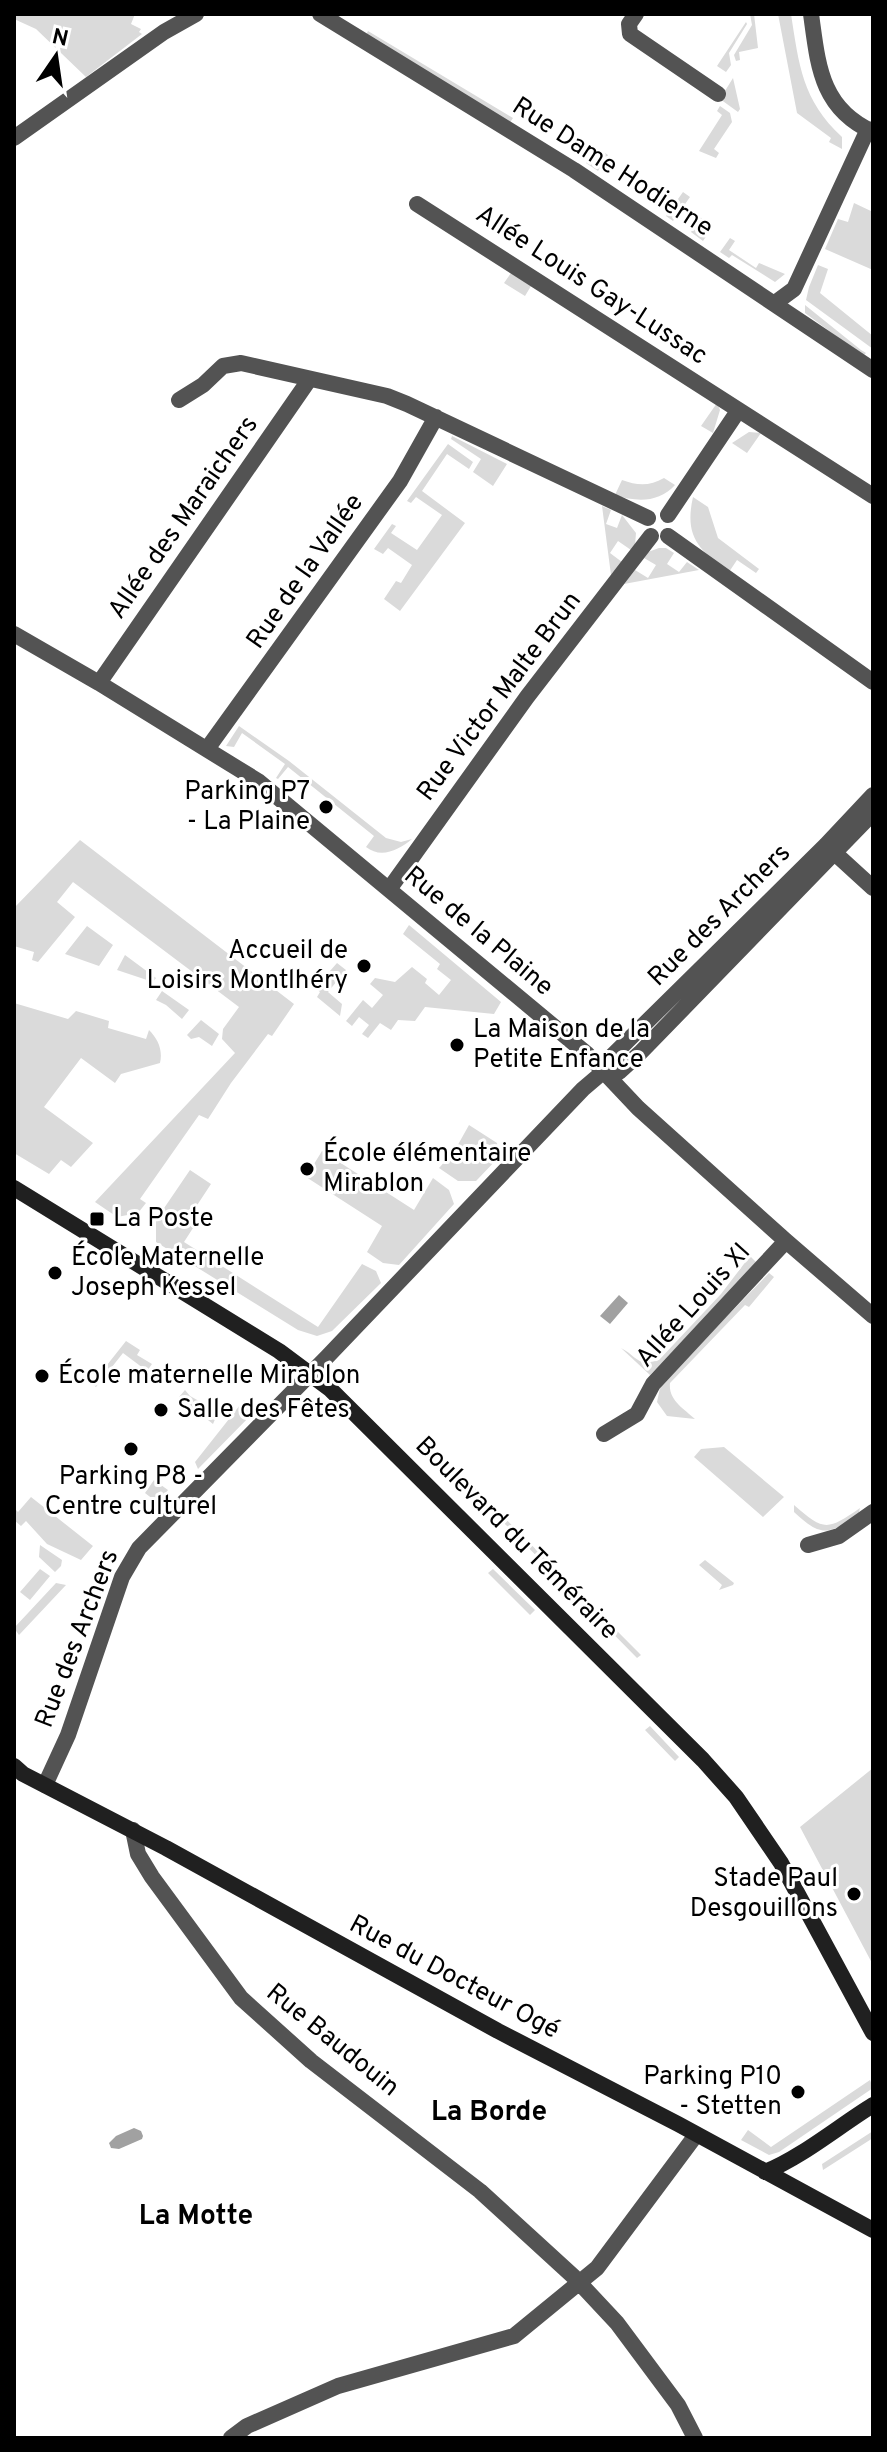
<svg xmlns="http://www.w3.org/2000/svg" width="887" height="2452" viewBox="0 0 887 2452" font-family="Overpass,sans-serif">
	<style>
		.green { fill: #dadada }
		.water { fill: #a1a1a1 }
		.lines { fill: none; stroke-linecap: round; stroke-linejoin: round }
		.minor { stroke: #535353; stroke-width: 16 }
		.secondary { stroke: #202020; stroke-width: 16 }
		.poi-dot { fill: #000; stroke: #fff; stroke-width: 3 }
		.labels { text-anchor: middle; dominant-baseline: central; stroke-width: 6; stroke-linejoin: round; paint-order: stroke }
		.street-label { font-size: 26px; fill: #000; stroke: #fff }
		.poi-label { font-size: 26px; fill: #000; stroke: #fff; text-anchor: start }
		.neighbourhood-label { font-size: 28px; font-weight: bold; fill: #000; stroke: #fff }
	</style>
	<rect width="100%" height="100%" fill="#fff"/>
	<path class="green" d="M14,14H135L131,24L141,29L139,32L142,34L86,77L36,29L14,19Z
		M750,14H754L758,48L739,52L740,60L736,61L734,55L752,25Z
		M778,14H791C799,65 802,100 842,137V149L829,142L831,138L797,113Z
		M746,22L747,24L729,53L731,65L726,72L717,66Z
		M368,31L513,118L509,124L365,37Z
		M733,78L740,109L738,112L720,99Z
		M720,106L730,113L732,122L714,149L719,153L716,158L699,151L722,115L717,111Z
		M596,147L608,155L598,171L586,163Z
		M683,192L690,197L673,221L666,216Z
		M854,203L873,212V270L825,249L838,219L848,222Z
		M700,217L713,226L703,241L691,232Z
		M730,238L735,241L729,250L756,268L759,263L785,274L775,282L732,255L729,258L720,252Z
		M818,265L828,269L820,293L873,336V349L806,300L809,287Z
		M511,273L531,286L525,296L504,283Z
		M805,305L861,350L866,353L863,356L805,313Z
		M717,403L720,410L713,433L701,426Z
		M749,432L761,433L747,453L732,443Z
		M452,436L507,464L493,486L473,472L481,459L451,439Z
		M448,444L473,462L469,469L447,454L422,491L465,523L400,611L384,599L396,581L401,583L412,565L388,548L383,554L374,549L392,524L396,526L391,533L417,550L442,515L416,497L411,503L407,501Z
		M664,478L675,485C659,503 636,502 615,495L622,480C638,486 650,486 664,478Z
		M693,497L708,507L718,538L759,569L756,573L737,560L729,572C699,550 684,537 693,497Z
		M602,506L611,510L606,524L617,528L622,515L636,533L635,545L631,550L618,541L610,553L622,562L611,575Z
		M659,548H666L674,553L667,564L679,572L687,562L699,570L624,584L635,570L648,578L656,565L644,558L648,552Z
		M239,726L289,761L386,838L401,842L412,839C399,850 381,859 366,847L374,836L288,767L278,779L276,778L285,764L242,733L234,747L226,746Z
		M80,840L294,1004L272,1036L268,1034L231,1083L208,1119L199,1115L140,1199L146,1203L138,1213L117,1217L95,1202L235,1053L222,1039L223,1029L239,1007L73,882L57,902L75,917L38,962L32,960L34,952L14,946V908Z
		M409,925L501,1002L494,1014L425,1007L415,1021L398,1020L391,1030L380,1023L368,1038L362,1034L369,1025L359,1017L352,1026L346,1021L363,1000L372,1008L383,995L370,984L375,978L395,982L412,967L427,979L425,983L439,995L451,980L437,969L440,964L403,934Z
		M87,926L113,945L99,966L65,954Z
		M125,955L156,978L153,982L117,970Z
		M337,963L346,970L328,992L342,1004L340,1016L317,997L320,992L315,988Z
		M162,991L189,1010L182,1019L166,1005L156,1000Z
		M14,1003L68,1019L76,1011L109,1021L108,1028L146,1039L149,1030C158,1039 163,1050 160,1063L121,1074L115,1083L81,1058L44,1107L93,1143L71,1167L61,1160L49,1174L14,1153Z
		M201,1020L219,1034L212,1046L199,1037L191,1039L187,1035Z
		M469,1125L497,1143L499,1157L476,1181H458L439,1168L455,1150Z
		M322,1151L414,1210L433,1178L449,1190L454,1204L399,1265L383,1263L367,1252L382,1226L306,1177Z
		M190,1170L211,1184L186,1222L193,1228L184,1242L318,1327L362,1264L376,1271L381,1283L332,1331L317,1336L298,1330L156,1242V1220Z
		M750,1256L757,1263L650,1375L621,1348C637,1356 636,1367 659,1360L721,1294Z
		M769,1273L774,1277L749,1307L745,1305L670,1383C668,1400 684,1409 695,1419L667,1416L657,1402L660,1388L666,1379Z
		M126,1341L140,1350L137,1355L152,1364L147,1371L123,1353L96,1387L92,1384Z
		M185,1390L190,1396L215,1410L216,1417L213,1424L179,1397Z
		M244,1400L256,1407L255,1411L198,1469L195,1462Z
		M724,1447L784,1497L763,1517L694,1457L701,1449Z
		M440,1453L641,1655L637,1658L437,1455Z
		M154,1480L168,1490L158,1503L145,1493Z
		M31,1497L93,1546L81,1560L47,1544L26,1521L21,1526L14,1520V1508L18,1512Z
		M794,1505C824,1531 827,1531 860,1508L858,1516C827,1534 822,1538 794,1512Z
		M40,1545L62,1560L61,1566L55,1572L39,1557Z
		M705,1560L734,1583L733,1585L719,1590L722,1585L699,1565Z
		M40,1569L50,1576L30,1600L20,1592Z
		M493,1569L535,1610L530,1615L488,1573Z
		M56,1583L66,1585L19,1635L14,1628Z
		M650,1726L679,1757L675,1761L645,1730Z
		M873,1768V1965L800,1827Z
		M870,2080L873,2088L779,2152L769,2155L741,2140L748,2130L771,2147Z
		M873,2131V2138L823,2170L822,2164Z"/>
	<path class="water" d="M619,1295L628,1303L610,1324L600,1316Z
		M134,2128L141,2131L143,2136L142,2139L119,2149L111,2148L109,2143L116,2136Z"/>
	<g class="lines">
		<path class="minor" d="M320,14L574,170L873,370
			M636,14L629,24L630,34L718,94
			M811,14C818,64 820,108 873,132
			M14,138L164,32L196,14
			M417,204L873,496
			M775,303L794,289L868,129
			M179,400L203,385L223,366L241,363L387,396L407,404L648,518
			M668,515L738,411
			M668,536L873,682
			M14,634L99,683L258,781L587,1054L638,1108L786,1241L873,1316
			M99,683L309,380
			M207,749L400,481L436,417
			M827,846L873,888
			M390,888L527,697L651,536
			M603,1072H619L640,1053L873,813
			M604,1434L637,1414L653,1384L786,1241
			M808,1545L839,1536L873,1512
			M45,1785L68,1735L122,1577L139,1548L327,1357L583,1089L603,1072L608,1060L826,845L873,795
			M133,1830L138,1854L152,1877L241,1998L311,2061L480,2191L574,2277L617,2323L678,2405L695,2438
			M231,2438L247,2426L338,2386L514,2336L597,2268L696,2135"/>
		<path class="secondary" d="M14,1188L279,1351L330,1389L703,1760L736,1797L781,1863L873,2033
			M14,1766L23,1774L166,1848L498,2031L678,2124L873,2230
			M765,2172C802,2157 839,2126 873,2105"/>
	</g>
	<g class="poi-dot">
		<circle cx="326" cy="807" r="8"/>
		<circle cx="364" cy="966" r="8"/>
		<circle cx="457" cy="1045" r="8"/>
		<circle cx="307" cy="1169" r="8"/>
		<rect x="89" y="1211" width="16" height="16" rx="4"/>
		<circle cx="55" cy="1273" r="8"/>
		<circle cx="42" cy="1376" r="8"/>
		<circle cx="161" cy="1410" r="8"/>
		<circle cx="131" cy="1449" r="8"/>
		<circle cx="854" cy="1894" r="8"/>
		<circle cx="798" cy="2092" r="8"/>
	</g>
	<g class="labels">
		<g class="street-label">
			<text transform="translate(612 168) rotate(33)">Rue Dame Hodierne</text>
			<text transform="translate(591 286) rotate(33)">Allée Louis Gay-Lussac</text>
			<text transform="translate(184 518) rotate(-55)">Allée des Maraichers</text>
			<text transform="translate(306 572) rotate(-55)">Rue de la Vallée</text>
			<text transform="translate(500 697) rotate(-53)">Rue Victor Malte Brun</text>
			<text transform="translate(720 916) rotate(-45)">Rue des Archers</text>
			<text transform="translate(478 932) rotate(40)">Rue de la Plaine</text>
			<text transform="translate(694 1306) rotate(-48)">Allée Louis XI</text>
			<text transform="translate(516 1539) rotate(45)">Boulevard du Téméraire</text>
			<text transform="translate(78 1639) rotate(-69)">Rue des Archers</text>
			<text transform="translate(454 1978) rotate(28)">Rue du Docteur Ogé</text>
			<text transform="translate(332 2041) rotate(39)">Rue Baudouin</text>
		</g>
		<g class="poi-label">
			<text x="310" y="792" text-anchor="end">Parking P7<tspan x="310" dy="30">- La Plaine</tspan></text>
			<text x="348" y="951" text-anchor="end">Accueil de<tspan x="348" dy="30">Loisirs Montlhéry</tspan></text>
			<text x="473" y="1030">La Maison de la<tspan x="473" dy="30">Petite Enfance</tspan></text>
			<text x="323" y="1154">École élémentaire<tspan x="323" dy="30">Mirablon</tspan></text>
			<text x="113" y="1219">La Poste</text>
			<text x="71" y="1258">École Maternelle<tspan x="71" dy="30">Joseph Kessel</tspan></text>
			<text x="58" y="1376">École maternelle Mirablon</text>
			<text x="177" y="1410">Salle des Fêtes</text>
			<text x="131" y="1477" text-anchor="middle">Parking P8 -<tspan x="131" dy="30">Centre culturel</tspan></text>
			<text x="838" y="1879" text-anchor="end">Stade Paul<tspan x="838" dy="30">Desgouillons</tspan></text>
			<text x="782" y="2077" text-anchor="end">Parking P10<tspan x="782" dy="30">- Stetten</tspan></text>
		</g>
		<g class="neighbourhood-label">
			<text x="489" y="2113">La Borde</text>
			<text x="196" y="2217">La Motte</text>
		</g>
	</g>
	<rect width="887" height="2452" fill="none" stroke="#000000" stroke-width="32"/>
	<g transform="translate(56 56) rotate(13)" stroke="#ffffff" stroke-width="6" paint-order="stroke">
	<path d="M0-6L14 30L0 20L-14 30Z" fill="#000000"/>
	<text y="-12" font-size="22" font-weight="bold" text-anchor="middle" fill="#000000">N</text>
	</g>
</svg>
